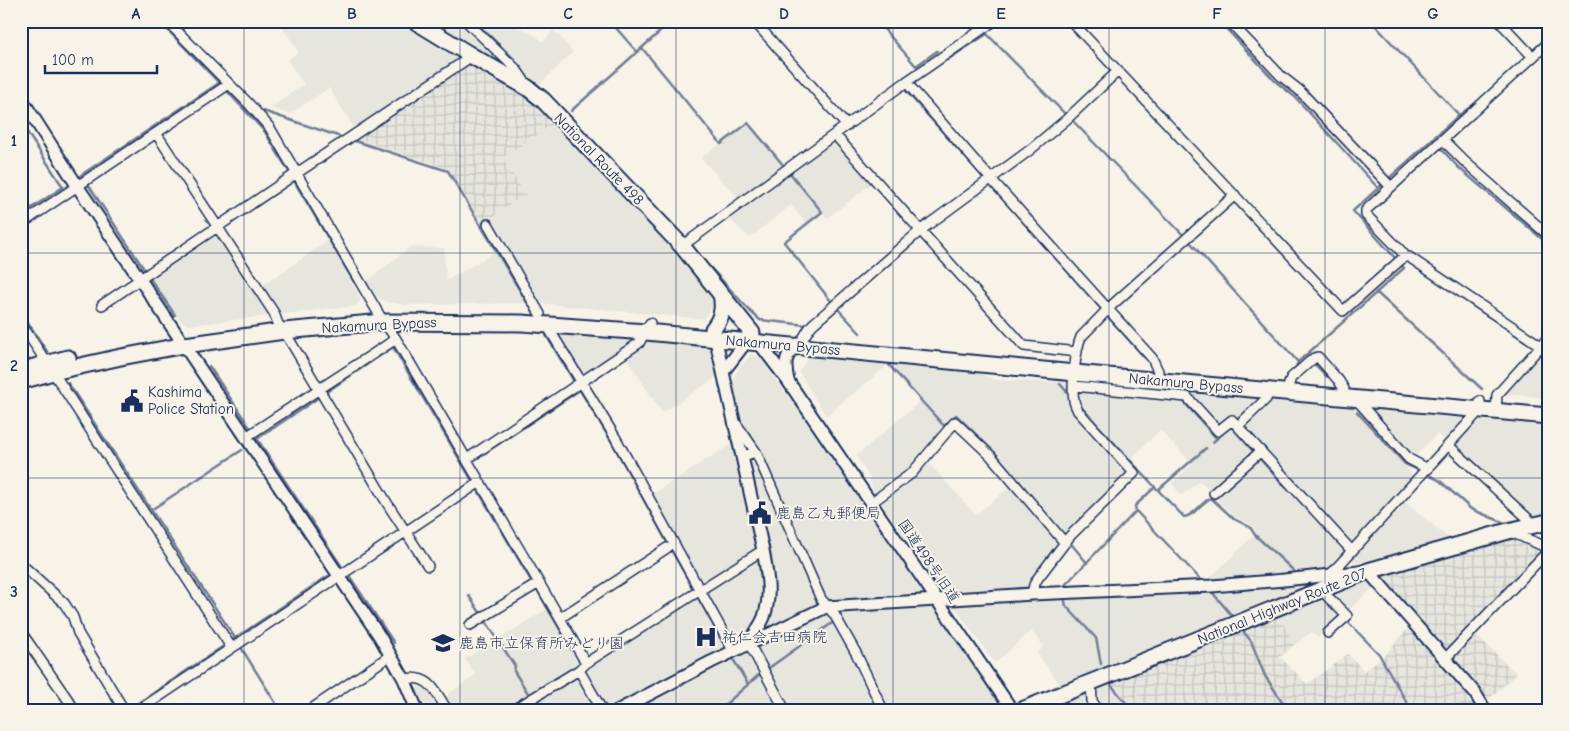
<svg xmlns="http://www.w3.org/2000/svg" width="1569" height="731" viewBox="0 0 1569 731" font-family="'Comic Neue','Klee One',sans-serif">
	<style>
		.built { fill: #e6e5de; fill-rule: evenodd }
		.industrial { fill: url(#industrial-grid) }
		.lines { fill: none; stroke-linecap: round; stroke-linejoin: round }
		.stream { stroke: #727c95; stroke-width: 2.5 }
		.minor-casing { stroke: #1b2f5e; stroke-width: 12 }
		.tertiary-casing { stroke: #1b2f5e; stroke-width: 15 }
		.trunk-casing { stroke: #1b2f5e; stroke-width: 19 }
		.minor { stroke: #f7f3e8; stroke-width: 9 }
		.tertiary { stroke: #f7f3e8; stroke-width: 11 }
		.trunk { stroke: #f7f3e8; stroke-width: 15 }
		.grid { fill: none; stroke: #1b2f5e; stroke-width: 1; stroke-opacity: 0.55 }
		.labels { text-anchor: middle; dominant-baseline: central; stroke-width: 4; stroke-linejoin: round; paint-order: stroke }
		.street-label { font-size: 15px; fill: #1b2f5e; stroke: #f7f3e8 }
		.poi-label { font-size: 15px; fill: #1b2f5e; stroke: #f7f3e8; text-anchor: start }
		.neatline { fill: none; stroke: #1b2f5e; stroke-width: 2 }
		.grid-label { font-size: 16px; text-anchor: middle; font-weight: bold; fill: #1b2f5e }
	</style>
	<defs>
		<pattern id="industrial-grid" width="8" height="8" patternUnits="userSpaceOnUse" patternTransform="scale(1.25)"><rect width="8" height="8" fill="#e6e5de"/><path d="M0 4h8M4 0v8" fill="none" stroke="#c5c5c1"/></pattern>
	</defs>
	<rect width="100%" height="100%" fill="#f7f3e8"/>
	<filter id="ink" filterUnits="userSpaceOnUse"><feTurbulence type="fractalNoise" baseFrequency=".02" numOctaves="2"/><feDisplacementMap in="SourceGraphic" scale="10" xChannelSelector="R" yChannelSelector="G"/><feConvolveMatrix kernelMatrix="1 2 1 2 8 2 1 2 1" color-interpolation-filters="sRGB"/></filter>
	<g filter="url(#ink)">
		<path class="built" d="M280,21H399L463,59L356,130L329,88L290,114L270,108L304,84L287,60L299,52L279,22Z
			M426,21H505L535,35L543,42L554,30L573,52L537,87Z
			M555,123L679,249L709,292L715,303L703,319L537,303L405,305L387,302L377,297L366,282L410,247L444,248L446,281L497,251L482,224L526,194L502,158Z
			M747,123L784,167L829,134L871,184L827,218L823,213L808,225L791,205L749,238L727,216L743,203L701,158Z
			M221,229L259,288L328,241L361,299L356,306L189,325L180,320L151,276Z
			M551,333L711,347L718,376L662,413L626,357L581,385Z
			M1536,347L1548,358V398L1493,393Z
			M751,354L761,359L854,489L998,696L997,707L995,710H422L414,690L432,680L443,698L476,675L465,659L554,605L588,665L698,594L646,498L733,443L729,427L739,423L731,385L738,369Z
			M809,356L980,373L995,380L1069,383L1078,390L1187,402L1189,393L1548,426V516L1532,520L1437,434L1405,466L1419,483L1402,500L1452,541L1357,563L1345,555L1332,567L1283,575L1213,580L1210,578L1256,533L1254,526L1234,516L1200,481L1181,495L1172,483L1193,464L1160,430L1128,461L1134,468L1064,538L1029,591L943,593L878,498L872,488L870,478L856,456L922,400L889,364L826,416L799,372ZM956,419L1016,482L976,515L924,458Z
			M1366,579L1375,586L1318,638L1312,632L1294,645L1279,615Z
			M1300,583L1305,591L1062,687L1037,653L1044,646L1031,631L995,663L954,606L956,603L1214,592Z
			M1112,682L1135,710H1042Z"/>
		<path class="industrial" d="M469,62L530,98L555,123L502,158L526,194L482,224L451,173L446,168L354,138Z
			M1516,537L1548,550L1474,632L1516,674L1480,707L1481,710H1135L1112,682L1279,615L1294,645L1280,657L1307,684L1348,654L1364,671L1384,656L1416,619L1382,580L1383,574L1424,558Z"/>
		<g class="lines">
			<path class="stream" d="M159,21L219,83
				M474,21L514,59
				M610,21L637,52
				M877,21L916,66L937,51
				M1219,21L1275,81L1295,97L1378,188
				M1371,21L1459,115L1353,211L1396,259
				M642,48L721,144L748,123L784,166
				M1543,51L1548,56
				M947,60L987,34L1067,116
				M224,88L265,132L291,175
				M905,90L1102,310
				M263,111L344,138
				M571,111L672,21
				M1459,115L1476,103
				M1071,119L1190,242L1298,362L1404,268L1400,264
				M21,123L63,187L21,215
				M1432,139L1458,167L1548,244
				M352,140L448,171L528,304
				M790,173L822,212L784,242L831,301
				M84,179L81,175L219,83
				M293,179L354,282
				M87,183L146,272
				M710,267L751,312L760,320L806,325
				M149,277L175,315
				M1376,292L1482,389
				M838,309L860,333
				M21,312L48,353
				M1109,318L1145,358
				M818,326L922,235
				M546,335L575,383
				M1306,355L1327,377
				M889,365L944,426L956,415L995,453L1036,502
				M209,366L342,567
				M1289,374L1296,367L1298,362
				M68,383L235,638
				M1060,384L1067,392
				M578,387L610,439L694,591
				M325,393L393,347L473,482
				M1183,401L1216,438
				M1080,406L1155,487L1184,517C1196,515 1201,502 1211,498L1234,519L1250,527L1255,535L1294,571
				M1357,412L1405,464L1421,471
				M1238,419L1247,411
				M1229,427L1231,426L1253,451
				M257,439L321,396
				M1213,442L1223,433
				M1260,459L1289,491
				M473,461L580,390
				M1426,474L1439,480L1471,509L1507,524
				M476,487L533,584
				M1155,487L1135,506L1136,511L1202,581
				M1158,490L1206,448
				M151,510L242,450
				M1528,533L1548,543
				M1068,540L1087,563
				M348,574L394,643
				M1303,584L1308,588
				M1065,585L1136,511
				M536,588L572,650
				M1212,592L1233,617
				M469,596L481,614
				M697,596L726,648
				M1065,601L1066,606L1096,638L1101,664
				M1345,619L1379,654L1411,710
				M485,620L515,666L514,671L529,695
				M1243,631L1251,641L1265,676L1288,710
				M242,649L280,710
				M733,659L748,684
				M766,670L835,621
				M412,684L424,710
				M1112,686L1132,710
				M534,702L538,710
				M128,710L328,576
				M719,710L761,673"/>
			<defs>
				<path id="minor" d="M167,21L249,104L270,128L380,316L396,339L586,663
					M466,21L516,69L527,85
					M754,21L847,126
					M1071,21L1343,311L1404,257H1409L1541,346L1548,353
					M1229,21L1281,76L1299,90L1390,186
					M1499,21L1533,57
					M906,82L990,178L1152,358L1158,371V381
					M156,133L274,313L278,324L289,339L387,503L428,566
					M835,135L1024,346L1077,352
					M1443,140L1464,161L1548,235
					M21,224L229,84
					M488,224L540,314
					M682,246L906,82L994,21
					M1404,257L1403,253L1366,215V210L1548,43
					M102,305L297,173L472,56
					M21,324L47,363
					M546,324L615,437L734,652
					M798,345C805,338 806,331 813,324L921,230L1030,150L1067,119L1118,71
					M53,372L231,647
					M1289,384L1291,378L1314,358L1318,357L1339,381L1344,389
					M1074,386L1187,397L1218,431L1232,420L1352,551
					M1356,399L1409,459L1428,469
					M1496,412L1497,395L1548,338
					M735,422L756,452
					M1238,426L1266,399L1269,391
					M246,437L396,339
					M1449,446L1535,525
					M743,456L756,452L821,599L834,614L856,653L883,710
					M467,459L639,343L650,323
					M1214,493L1261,451
					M871,503L912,473L955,422L991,456L1065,543
					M1511,532L1548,548
					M21,564L64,603L73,617L78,633L124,710
					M1331,574L1480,410V401
					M1323,589L1328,597L1347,616L1328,633
					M1032,594L1034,585L1038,578L1070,536L1134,473L1078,411C1077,408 1074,404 1074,400C1071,388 1076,348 1081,337L1111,306L1235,195
					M560,618L667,548
					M470,625L539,583
					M21,632L75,710
					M750,645L785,710
					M1445,659L1548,551
					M404,679C430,674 435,691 447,710
					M1091,682L1092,701L1098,710
					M139,710L480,482
					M310,710L391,655
					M513,710L579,670
					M602,710L579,670L586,663L763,550"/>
				<path id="tertiary" d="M21,98L78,187L380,637L404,679L417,710
					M714,332L763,550C767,573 772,594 764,617C760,627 753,634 750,645
					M756,339L788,381L1012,710
					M723,372L750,337
					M788,381C785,365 783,356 798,345
					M619,710L711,662L826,607L1032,594L1212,586L1284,580L1368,571L1475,693L1485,710"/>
				<path id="trunk" d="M415,21L472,56L528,88L543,100L682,246L752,333
					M713,329C722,318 724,308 721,294
					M23,370L68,358
					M21,381L53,372L121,357L185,345L284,331L383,322L522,323L646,332L1075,373L1548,416
					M1022,710L1368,571L1508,531L1548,522"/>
			</defs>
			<use href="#minor" class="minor-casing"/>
			<use href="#tertiary" class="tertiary-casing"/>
			<use href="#trunk" class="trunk-casing"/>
			<use href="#minor" class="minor"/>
			<use href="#tertiary" class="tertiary"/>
			<use href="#trunk" class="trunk"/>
		</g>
	</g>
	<path class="grid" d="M244,21V710M460,21V710M676,21V710M893,21V710M1109,21V710M1325,21V710M21,253H1548M21,478H1548"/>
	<defs>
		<symbol id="civic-bare" viewBox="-9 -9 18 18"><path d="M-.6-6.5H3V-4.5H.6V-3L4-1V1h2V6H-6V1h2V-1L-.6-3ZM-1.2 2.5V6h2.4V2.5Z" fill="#1b2f5e" stroke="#f7f3e8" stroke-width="2.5" paint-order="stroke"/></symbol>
		<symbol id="hospital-bare" viewBox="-9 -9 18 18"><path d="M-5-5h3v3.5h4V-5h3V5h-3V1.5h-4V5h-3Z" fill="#1b2f5e" stroke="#f7f3e8" stroke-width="2.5" paint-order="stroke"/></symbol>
		<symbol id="school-bare" viewBox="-9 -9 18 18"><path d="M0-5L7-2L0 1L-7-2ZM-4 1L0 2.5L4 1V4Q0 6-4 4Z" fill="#1b2f5e" stroke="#f7f3e8" stroke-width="2.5" paint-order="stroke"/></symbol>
	</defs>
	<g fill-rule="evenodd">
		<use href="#civic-bare" x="116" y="385" width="32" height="32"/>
		<use href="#civic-bare" x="744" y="497" width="32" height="32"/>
		<use href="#hospital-bare" x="690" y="621" width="32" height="32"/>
		<use href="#school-bare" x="427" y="627" width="32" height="32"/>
	</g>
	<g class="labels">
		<g class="street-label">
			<text transform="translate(599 159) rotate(46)">National Route 498</text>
			<text transform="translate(379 325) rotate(-3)">Nakamura Bypass</text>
			<text transform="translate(783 345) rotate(5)">Nakamura Bypass</text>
			<text transform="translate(1186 383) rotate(5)">Nakamura Bypass</text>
			<text transform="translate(929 561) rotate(56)">国道498号旧道</text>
			<text transform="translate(1282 606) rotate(-22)">National Highway Route 207</text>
		</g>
		<g class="poi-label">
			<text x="148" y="392">Kashima<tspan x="148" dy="17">Police Station</tspan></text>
			<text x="776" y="513">鹿島乙丸郵便局</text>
			<text x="722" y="637">祐仁会吉田病院</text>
			<text x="459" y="643">鹿島市立保育所みどり園</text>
		</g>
	</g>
	<rect width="1569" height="731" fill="none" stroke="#f7f3e8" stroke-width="55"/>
	<path d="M45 65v8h112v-8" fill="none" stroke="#1b2f5e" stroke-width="2.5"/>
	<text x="52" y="65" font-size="15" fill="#1b2f5e" stroke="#f7f3e8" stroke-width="4" paint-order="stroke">100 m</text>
	<rect x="28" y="28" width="1514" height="676" class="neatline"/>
	<g class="grid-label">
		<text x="136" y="19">A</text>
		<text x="352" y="19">B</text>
		<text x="568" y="19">C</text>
		<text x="784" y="19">D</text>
		<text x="1001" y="19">E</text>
		<text x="1217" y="19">F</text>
		<text x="1433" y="19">G</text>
		<text x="14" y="146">1</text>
		<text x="14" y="371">2</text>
		<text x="14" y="597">3</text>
	</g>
</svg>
